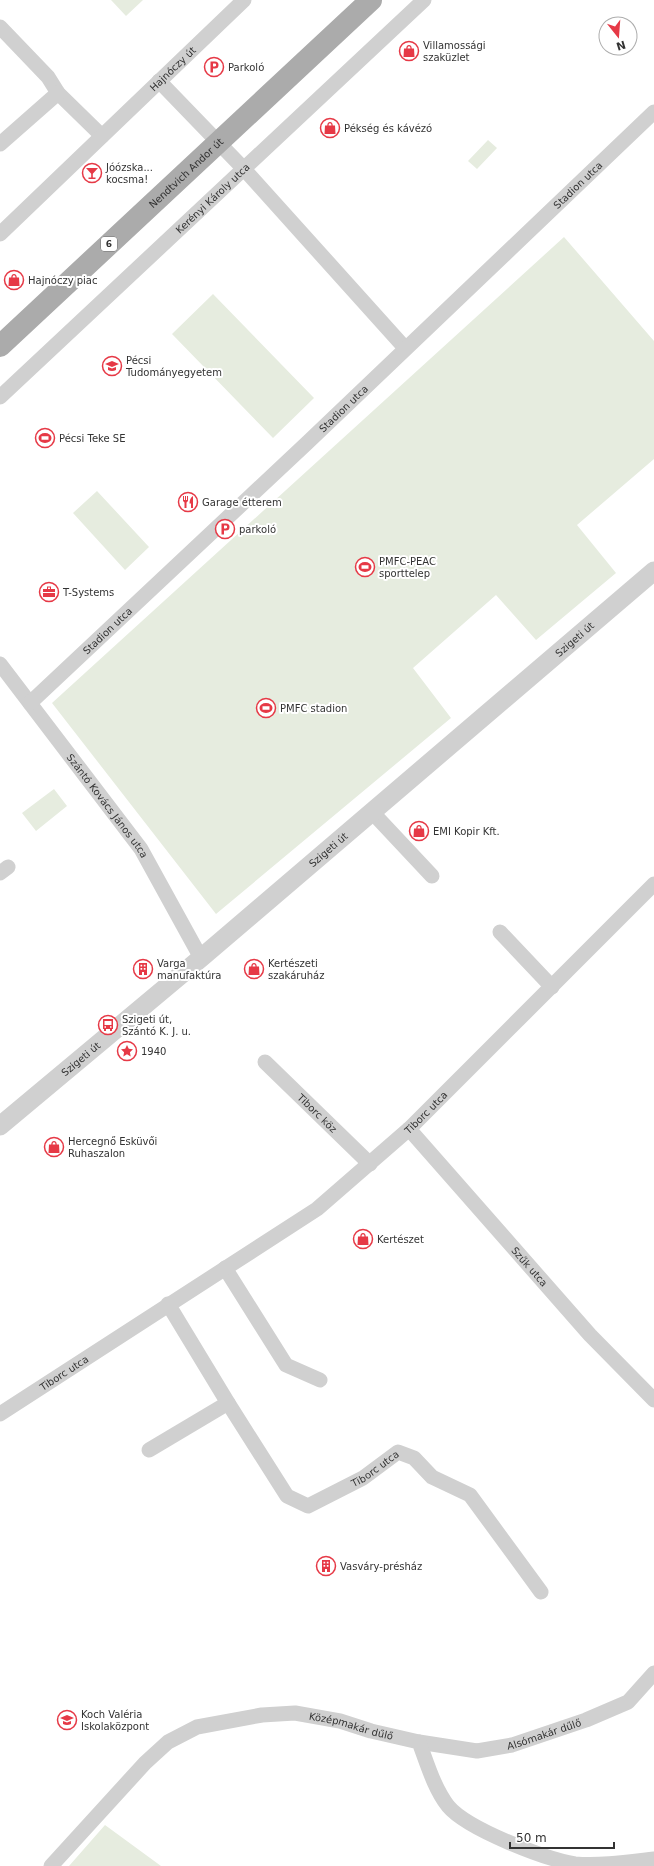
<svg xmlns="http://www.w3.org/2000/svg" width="654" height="1866" viewBox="0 0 654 1866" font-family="'DejaVu Sans',sans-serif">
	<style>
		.green { fill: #e6ecdf }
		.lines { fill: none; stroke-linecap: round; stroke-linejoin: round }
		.minor { stroke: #d0d0d0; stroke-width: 15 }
		.tertiary { stroke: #d0d0d0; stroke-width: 19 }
		.primary { stroke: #ababab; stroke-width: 22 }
		.labels { text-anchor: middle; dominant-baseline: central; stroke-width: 4; stroke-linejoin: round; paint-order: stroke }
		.shield { fill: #fff; stroke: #707070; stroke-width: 1 }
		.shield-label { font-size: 9px; font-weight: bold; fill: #333 }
		.poi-label { font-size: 10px; fill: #333; stroke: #fff; text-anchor: start }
		.street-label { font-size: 10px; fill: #333; stroke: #fff }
	</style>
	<rect width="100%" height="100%" fill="#fff"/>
	<path class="green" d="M111,0H143L126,16Z
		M488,140L497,148L477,169L468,161Z
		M564,237L654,341V459L577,525L616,573L536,640L496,595L413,668L451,718L216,914L52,703Z
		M213,294L314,398L273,438L172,334Z
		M97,491L149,547L125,570L73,513Z
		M54,789L67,806L36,831L22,813Z
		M105,1825L161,1866H69Z"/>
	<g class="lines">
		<g class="minor">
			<path d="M0,27L48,77L58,93L102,136"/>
			<path d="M159,81L244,169L405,348"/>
			<path d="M0,144L58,93"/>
			<path id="s1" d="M0,234L244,0"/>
			<path id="s2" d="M0,397L424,0"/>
			<path id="s3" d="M0,664L141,849L201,958"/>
			<path id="s4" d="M30,703L307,443L654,112"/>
			<path d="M372,812L432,876"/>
			<path d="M0,873L8,867"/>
			<path d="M500,932L552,987"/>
			<path id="s5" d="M265,1062L370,1164"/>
			<path id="s6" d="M409,1129L590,1335L654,1400"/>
			<path d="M225,1268L286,1365L320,1380"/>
			<path id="s7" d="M168,1304L228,1403L287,1496L308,1506L363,1478L398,1452L414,1458L432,1477L470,1495L541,1592"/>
			<path id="s8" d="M0,1414L317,1209L409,1129L654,884"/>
			<path d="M149,1450L228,1403"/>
			<path id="s9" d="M419,1742L477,1751L512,1745L586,1720L628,1702L654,1673"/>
			<path id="s10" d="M51,1866L145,1763L168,1742L197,1727L262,1715L295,1713L340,1721L371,1731L419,1742C427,1763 434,1788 448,1806C467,1829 545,1859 575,1864C601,1866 628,1862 654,1859"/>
		</g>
		<path class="tertiary" id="s11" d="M0,1126L201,958L654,571"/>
		<path class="primary" id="s12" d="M0,346L371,0"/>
	</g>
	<defs>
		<symbol id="shop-ring" viewBox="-11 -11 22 22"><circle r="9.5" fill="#fff" stroke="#e63946" stroke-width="1.5"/><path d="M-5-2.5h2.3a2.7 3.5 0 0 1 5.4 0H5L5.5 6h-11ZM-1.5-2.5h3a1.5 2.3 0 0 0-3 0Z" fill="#e63946"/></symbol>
		<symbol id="parking-ring" viewBox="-11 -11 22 22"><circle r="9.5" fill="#fff" stroke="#e63946" stroke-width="1.5"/><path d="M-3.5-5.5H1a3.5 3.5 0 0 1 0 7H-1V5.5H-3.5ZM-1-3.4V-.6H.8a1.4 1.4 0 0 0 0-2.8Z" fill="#e63946"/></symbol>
		<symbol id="bar-ring" viewBox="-11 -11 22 22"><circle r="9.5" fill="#fff" stroke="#e63946" stroke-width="1.5"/><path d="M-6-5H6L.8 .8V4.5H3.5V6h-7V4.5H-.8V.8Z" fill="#e63946"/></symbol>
		<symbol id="university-ring" viewBox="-11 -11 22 22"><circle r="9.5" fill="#fff" stroke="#e63946" stroke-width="1.5"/><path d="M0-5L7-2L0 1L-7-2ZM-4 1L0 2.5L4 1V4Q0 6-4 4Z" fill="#e63946"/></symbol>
		<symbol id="stadium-ring" viewBox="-11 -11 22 22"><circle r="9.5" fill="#fff" stroke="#e63946" stroke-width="1.5"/><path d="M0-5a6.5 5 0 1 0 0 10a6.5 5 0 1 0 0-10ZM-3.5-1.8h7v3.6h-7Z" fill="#e63946"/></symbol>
		<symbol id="restaurant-ring" viewBox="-11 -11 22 22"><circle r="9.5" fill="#fff" stroke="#e63946" stroke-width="1.5"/><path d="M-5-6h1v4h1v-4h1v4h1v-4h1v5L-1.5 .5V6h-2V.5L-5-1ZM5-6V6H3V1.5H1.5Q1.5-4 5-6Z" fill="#e63946"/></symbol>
		<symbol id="office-ring" viewBox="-11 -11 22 22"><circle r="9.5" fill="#fff" stroke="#e63946" stroke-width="1.5"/><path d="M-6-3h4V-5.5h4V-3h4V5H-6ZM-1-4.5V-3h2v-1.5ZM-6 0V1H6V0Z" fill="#e63946"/></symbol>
		<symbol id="building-ring" viewBox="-11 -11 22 22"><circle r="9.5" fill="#fff" stroke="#e63946" stroke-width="1.5"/><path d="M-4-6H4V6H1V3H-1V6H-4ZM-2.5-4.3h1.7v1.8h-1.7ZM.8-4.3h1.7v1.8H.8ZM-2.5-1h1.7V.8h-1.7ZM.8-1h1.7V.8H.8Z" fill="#e63946"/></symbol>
		<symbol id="bus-ring" viewBox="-11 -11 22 22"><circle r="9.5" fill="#fff" stroke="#e63946" stroke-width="1.5"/><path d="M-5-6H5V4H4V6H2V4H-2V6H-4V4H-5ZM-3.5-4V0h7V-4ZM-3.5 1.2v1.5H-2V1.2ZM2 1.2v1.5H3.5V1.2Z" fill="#e63946"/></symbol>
		<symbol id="sight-ring" viewBox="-11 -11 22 22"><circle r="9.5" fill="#fff" stroke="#e63946" stroke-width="1.5"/><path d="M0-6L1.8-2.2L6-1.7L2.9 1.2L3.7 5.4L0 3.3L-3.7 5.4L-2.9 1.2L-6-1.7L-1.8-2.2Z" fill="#e63946"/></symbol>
		<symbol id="school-ring" viewBox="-11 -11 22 22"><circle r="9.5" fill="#fff" stroke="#e63946" stroke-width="1.5"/><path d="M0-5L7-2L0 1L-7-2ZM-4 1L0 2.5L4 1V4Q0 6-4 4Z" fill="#e63946"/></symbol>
	</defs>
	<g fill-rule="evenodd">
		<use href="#shop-ring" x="398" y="40" width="22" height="22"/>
		<use href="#parking-ring" x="203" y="56" width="22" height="22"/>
		<use href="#shop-ring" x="319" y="117" width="22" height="22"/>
		<use href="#bar-ring" x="81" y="162" width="22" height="22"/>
		<use href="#shop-ring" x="3" y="269" width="22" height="22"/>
		<use href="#university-ring" x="101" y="355" width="22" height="22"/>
		<use href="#stadium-ring" x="34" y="427" width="22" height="22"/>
		<use href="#restaurant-ring" x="177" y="491" width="22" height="22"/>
		<use href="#parking-ring" x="214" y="518" width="22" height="22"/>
		<use href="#stadium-ring" x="354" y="556" width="22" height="22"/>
		<use href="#office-ring" x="38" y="581" width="22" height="22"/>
		<use href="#stadium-ring" x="255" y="697" width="22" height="22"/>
		<use href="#shop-ring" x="408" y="820" width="22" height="22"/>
		<use href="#building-ring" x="132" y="958" width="22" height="22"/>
		<use href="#shop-ring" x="243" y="958" width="22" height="22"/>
		<use href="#bus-ring" x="97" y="1014" width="22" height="22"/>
		<use href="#sight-ring" x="116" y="1040" width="22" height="22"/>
		<use href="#shop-ring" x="43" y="1136" width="22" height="22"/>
		<use href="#shop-ring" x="352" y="1228" width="22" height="22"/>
		<use href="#building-ring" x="315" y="1555" width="22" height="22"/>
		<use href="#school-ring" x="56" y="1709" width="22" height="22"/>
	</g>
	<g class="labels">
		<rect class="shield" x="101" y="237" width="16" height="14" rx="3"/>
		<g class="shield-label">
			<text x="109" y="244">6</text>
		</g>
		<g class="poi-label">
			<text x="423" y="45">Villamossági<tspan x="423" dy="12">szaküzlet</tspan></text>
			<text x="228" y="67">Parkoló</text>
			<text x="344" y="128">Pékség és kávézó</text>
			<text x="106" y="167">Jóózska...<tspan x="106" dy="12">kocsma!</tspan></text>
			<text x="28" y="280">Hajnóczy piac</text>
			<text x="126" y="360">Pécsi<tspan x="126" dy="12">Tudományegyetem</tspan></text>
			<text x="59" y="438">Pécsi Teke SE</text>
			<text x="202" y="502">Garage étterem</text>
			<text x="239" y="529">parkoló</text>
			<text x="379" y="561">PMFC-PEAC<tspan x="379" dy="12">sporttelep</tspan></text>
			<text x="63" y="592">T-Systems</text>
			<text x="280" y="708">PMFC stadion</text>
			<text x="433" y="831">EMI Kopir Kft.</text>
			<text x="157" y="963">Varga<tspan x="157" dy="12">manufaktúra</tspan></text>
			<text x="268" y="963">Kertészeti<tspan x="268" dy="12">szakáruház</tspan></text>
			<text x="122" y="1019">Szigeti út,<tspan x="122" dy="12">Szántó K. J. u.</tspan></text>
			<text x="141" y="1051">1940</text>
			<text x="68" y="1141">Hercegnő Esküvői<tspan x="68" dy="12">Ruhaszalon</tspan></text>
			<text x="377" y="1239">Kertészet</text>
			<text x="340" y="1566">Vasváry-présház</text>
			<text x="81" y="1714">Koch Valéria<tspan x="81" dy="12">Iskolaközpont</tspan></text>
		</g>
		<g class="street-label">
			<text stroke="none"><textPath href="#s1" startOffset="239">Hajnóczy út</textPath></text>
			<text stroke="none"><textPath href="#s12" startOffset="254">Nendtvich Andor út</textPath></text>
			<text stroke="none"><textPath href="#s4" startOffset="754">Stadion utca</textPath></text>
			<text stroke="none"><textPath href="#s2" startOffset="291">Kerényi Károly utca</textPath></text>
			<text stroke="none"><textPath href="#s4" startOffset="430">Stadion utca</textPath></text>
			<text stroke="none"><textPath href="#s4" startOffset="106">Stadion utca</textPath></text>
			<text stroke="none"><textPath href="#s11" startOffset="753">Szigeti út</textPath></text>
			<text stroke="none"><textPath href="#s3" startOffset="178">Szántó Kovács János utca</textPath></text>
			<text stroke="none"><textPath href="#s11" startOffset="429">Szigeti út</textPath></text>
			<text stroke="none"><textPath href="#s11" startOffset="105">Szigeti út</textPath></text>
			<text stroke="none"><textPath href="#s8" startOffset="523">Tiborc utca</textPath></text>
			<text stroke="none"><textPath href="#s5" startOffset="73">Tiborc köz</textPath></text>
			<text stroke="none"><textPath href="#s6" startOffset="183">Szűk utca</textPath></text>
			<text stroke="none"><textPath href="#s8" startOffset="76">Tiborc utca</textPath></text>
			<text stroke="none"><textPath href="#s7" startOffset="326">Tiborc utca</textPath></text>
			<text stroke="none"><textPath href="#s10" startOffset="360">Középmakár dűlő</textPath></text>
			<text stroke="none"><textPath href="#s9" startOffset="128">Alsómakár dűlő</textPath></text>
		</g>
	</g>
	<g transform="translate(618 36) rotate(163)"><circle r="19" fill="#ffffff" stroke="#adadad"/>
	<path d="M0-3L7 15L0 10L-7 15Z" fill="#e63946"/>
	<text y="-6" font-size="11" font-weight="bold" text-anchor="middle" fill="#333333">N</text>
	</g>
	<path d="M510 1842v6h104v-6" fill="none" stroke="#333333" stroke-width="2"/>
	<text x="516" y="1842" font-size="12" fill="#333333" stroke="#ffffff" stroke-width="3" paint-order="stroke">50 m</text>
</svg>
